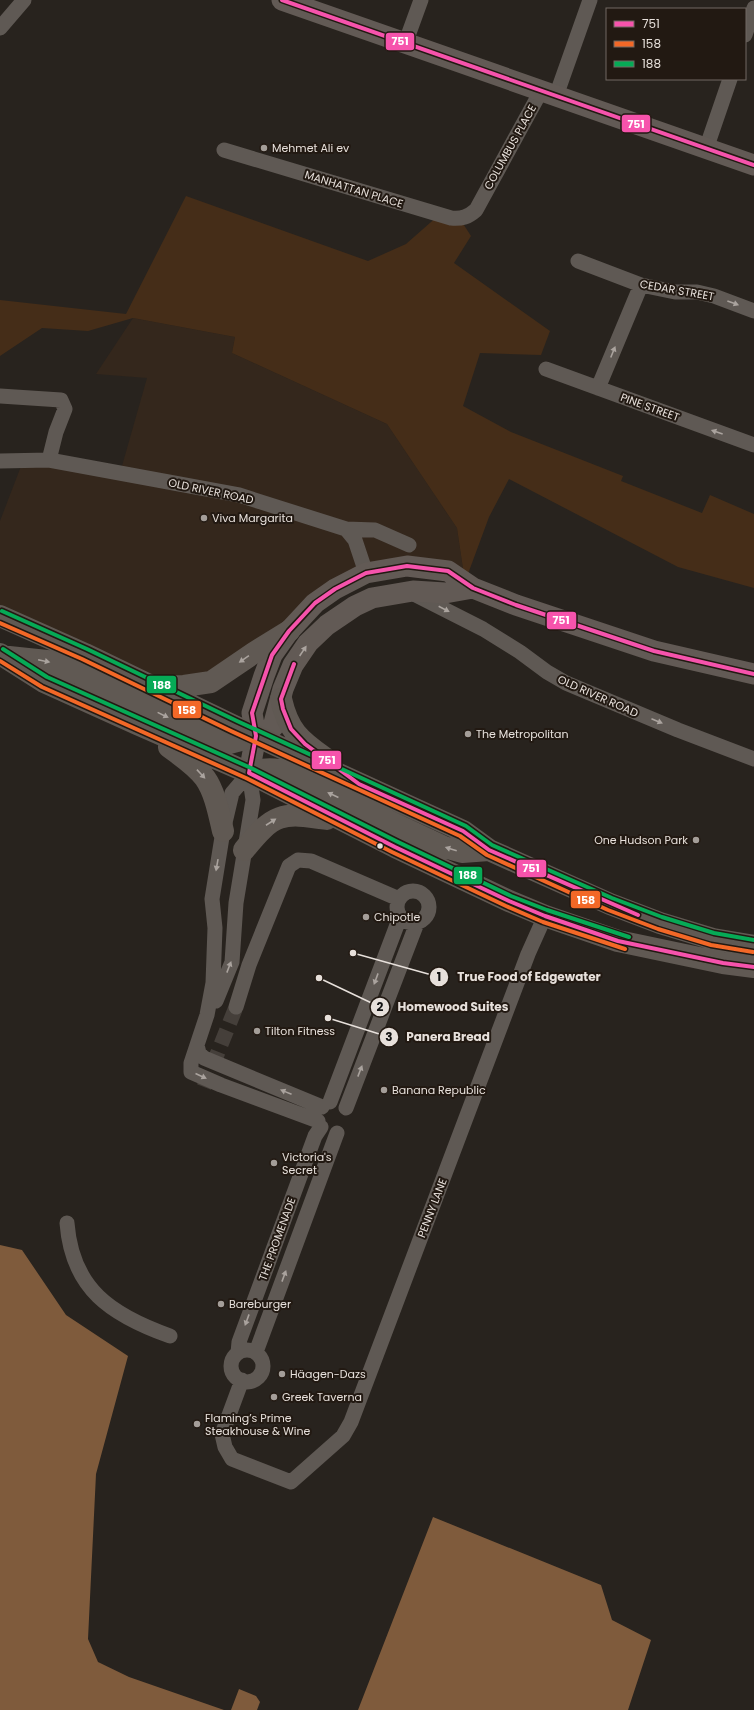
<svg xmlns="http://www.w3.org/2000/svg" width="754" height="1710" viewBox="0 0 754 1710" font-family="Poppins,sans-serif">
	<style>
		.built { fill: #34271c }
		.green { fill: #452d18 }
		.water { fill: #7f5b3c }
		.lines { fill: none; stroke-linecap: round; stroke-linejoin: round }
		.street-tunnel { stroke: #453f3a; stroke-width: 15; stroke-dasharray: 15 8; stroke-linecap: butt }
		.street { stroke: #5f5954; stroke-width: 15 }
		.secondary { stroke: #625a55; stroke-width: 21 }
		.primary { stroke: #605953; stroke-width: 22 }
		.bus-1-casing { stroke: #221912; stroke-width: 7 }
		.bus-2-casing { stroke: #221912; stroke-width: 7 }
		.bus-3-casing { stroke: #221912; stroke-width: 7 }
		.bus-1 { stroke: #f653ac; stroke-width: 4 }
		.bus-2 { stroke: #f36827; stroke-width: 4 }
		.bus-3 { stroke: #06aa56; stroke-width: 4 }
		.oneway { fill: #aaa39e }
		.oneway2 { fill: #aba49f }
		.poi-dot { fill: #a49e99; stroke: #221912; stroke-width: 1.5 }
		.bus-dot { fill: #e7e0db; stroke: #221912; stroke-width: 1.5 }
		.labels { text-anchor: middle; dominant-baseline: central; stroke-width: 4; stroke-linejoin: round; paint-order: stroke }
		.street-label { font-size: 11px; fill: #e7e0db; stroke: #221912 }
		.poi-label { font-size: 11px; fill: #e7e0db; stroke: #221912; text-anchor: start }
		.leader { fill: none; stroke: #e7e0db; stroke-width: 1.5 }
		.callout-dot { fill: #e7e0db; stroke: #221912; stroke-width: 1.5 }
		.mark-label { font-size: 12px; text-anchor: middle; font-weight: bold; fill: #111 }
		.callout-label { font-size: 12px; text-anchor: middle; font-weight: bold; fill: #e7e0db; stroke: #221912; stroke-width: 4; stroke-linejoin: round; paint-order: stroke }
		.line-badge { stroke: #221912; stroke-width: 1.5 }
		.badge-label { font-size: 11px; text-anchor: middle; font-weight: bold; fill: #fff }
	</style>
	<rect width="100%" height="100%" fill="#28231e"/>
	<path class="built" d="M133,318L235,337L232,353L387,424L457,528L465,582L448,571L366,573L211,682L154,687L0,616V521L23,461L120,473L147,378L96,374Z"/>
	<path class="green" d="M186,196L368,261L406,244L439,215L460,219L471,236L454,263L550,331L541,355L480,353L463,406L511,432L623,476L621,481L702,513L710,495L754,514V588L678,567L509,479L489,517L465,582L457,528L387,424L232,353L235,337L133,318L88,331L42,328L0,356V300L126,314Z"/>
	<path class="water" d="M0,1245L22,1250L66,1315L128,1356L96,1474L88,1639L98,1662L129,1677L224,1710H0Z
		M433,1517L601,1585L612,1620L651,1640L628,1710H358Z
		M239,1689L256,1696L260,1702L257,1710H231Z"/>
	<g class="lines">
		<path class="street-tunnel" d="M204,1087L236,1007"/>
		<path class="street" d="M0,28L24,0
			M745,35L754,8
			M405,44L421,0
			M556,96L590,0
			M706,149L730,79
			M224,150L451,218C462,219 468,217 476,210L541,91
			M578,261L641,285L675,292H697L714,296L754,311
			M546,369L754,445
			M598,388L641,285
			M0,396L61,400L65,409L56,432L49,460
			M0,461L49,460L239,495L346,529L355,540L366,573
			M346,529L375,530L409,545
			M414,594L483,629L520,652L547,672L566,683L678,730L754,759
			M249,773L232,793L223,831L212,899L215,928L213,983L207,1015L191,1063V1072L221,1085L318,1121
			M397 907a16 16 0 1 1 32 0a16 16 0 1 1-32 0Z
			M216,1001L232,962L236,903L253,800L249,773
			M236,1007L249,965L289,866L298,860L311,861L399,899
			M197,1045L199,1053L204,1058L322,1107
			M330,1102L400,917
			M346,1108L417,923
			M67,1223C72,1289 111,1315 170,1336
			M231 1366a16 16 0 1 1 32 0a16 16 0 1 1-32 0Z
			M256,1352L337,1133
			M238,1353L239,1342L315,1136L321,1127
			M242,1380L222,1434L225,1447L232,1459L291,1482L343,1436L351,1422L528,954L545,916"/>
		<path class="secondary" d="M282,0L754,165
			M256,736L267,732L273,727L283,689L293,665L308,643L327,625L355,606L372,598L413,591L445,593L473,588
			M249,773L256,736L252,713L264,676L272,655L289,631L315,603L335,589L366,573L407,566L448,571L473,588L516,605L654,651L754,674"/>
		<path class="primary" d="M0,616L85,654L234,726L463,831L489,850L610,904L660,923L713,939L754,946
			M0,654L44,682L137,724L249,773L395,847L509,901L545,916L618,941L723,963L754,967
			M9,657L47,661L80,674L219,742L230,743L256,736
			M158,687L184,686L211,682L255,652L289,631
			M281,699C288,730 299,740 325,758
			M169,747C181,756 195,765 205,778C215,792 219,814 223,831
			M249,773C260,769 268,768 279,770L444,847L462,852L489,850
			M244,850C274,813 281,812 327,819"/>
		<defs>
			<path id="bus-1" d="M282,0L754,165
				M294,664L281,699L283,709L291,729L305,744L359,784L463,831L489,850L638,915
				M754,674L654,651L516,605L473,588L448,571L407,566L366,573L335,589L315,603L289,631L272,655L252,713L256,736L249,773L395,847L509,901L545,916L618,941L723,963L754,967"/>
			<path id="bus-2" d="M0,623L82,659L231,731L460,836L487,855L608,910L658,929L711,945L753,952
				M0,661L42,687L246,778L392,852L506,906L543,922L625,949"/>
			<path id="bus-3" d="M2,611L87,649L237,721L466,826L492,845L612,898L662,917L714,933L754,940
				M3,649L47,677L251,768L398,842L511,896L547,910L629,937"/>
		</defs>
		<use href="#bus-1" class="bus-1-casing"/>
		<use href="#bus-2" class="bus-2-casing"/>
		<use href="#bus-3" class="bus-3-casing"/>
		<use href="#bus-1" class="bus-1"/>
		<use href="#bus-2" class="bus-2"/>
		<use href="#bus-3" class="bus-3"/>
	</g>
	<defs><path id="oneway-solid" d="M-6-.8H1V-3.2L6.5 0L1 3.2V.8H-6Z"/></defs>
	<g class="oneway">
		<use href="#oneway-solid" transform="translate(733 303) rotate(20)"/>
		<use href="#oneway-solid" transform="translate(613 352) rotate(-68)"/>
		<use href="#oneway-solid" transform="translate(717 432) rotate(-161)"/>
		<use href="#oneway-solid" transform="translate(444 609) rotate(27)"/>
		<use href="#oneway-solid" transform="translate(244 659) rotate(145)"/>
		<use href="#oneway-solid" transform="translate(44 661) rotate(12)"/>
		<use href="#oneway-solid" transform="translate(163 715) rotate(26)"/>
		<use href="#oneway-solid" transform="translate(657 721) rotate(23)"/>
		<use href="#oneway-solid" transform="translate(201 774) rotate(47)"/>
		<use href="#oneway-solid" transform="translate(333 795) rotate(-155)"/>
		<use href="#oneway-solid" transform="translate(271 822) rotate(-33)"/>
		<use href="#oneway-solid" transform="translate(451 849) rotate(-163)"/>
		<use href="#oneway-solid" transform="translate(217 865) rotate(100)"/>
		<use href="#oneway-solid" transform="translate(229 967) rotate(-69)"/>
		<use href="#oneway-solid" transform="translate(376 979) rotate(110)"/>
		<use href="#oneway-solid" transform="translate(360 1071) rotate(-69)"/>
		<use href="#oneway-solid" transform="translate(201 1076) rotate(24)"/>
		<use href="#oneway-solid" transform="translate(286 1092) rotate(-158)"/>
		<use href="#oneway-solid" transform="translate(284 1276) rotate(-70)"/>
		<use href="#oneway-solid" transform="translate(247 1320) rotate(110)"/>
	</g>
	<use class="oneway2" href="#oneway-solid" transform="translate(303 651) rotate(-56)"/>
	<g class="poi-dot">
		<circle cx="264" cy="148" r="4"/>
		<circle cx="204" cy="518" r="4"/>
		<circle cx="468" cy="734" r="4"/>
		<circle cx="696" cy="840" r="4"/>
		<circle cx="366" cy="917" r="4"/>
		<circle cx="257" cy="1031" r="4"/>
		<circle cx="384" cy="1090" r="4"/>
		<circle cx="274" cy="1163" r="4"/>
		<circle cx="221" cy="1304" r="4"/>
		<circle cx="282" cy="1374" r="4"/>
		<circle cx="274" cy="1397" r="4"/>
		<circle cx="197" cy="1424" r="4"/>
	</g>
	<circle class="bus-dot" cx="380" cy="846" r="3.5"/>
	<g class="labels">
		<g class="street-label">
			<text transform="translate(510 147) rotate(-61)">COLUMBUS PLACE</text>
			<text transform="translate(354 189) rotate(17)">MANHATTAN PLACE</text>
			<text transform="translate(677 290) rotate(10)">CEDAR STREET</text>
			<text transform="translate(650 407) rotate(20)">PINE STREET</text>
			<text transform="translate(211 491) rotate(12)">OLD RIVER ROAD</text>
			<text transform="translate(598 696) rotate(24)">OLD RIVER ROAD</text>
			<text transform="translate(432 1208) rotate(-69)">PENNY LANE</text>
			<text transform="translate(277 1239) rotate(-70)">THE PROMENADE</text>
		</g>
		<g class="poi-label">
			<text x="272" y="148">Mehmet Ali ev</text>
			<text x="212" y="518">Viva Margarita</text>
			<text x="476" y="734">The Metropolitan</text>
			<text x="688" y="840" text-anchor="end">One Hudson Park</text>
			<text x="374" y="917">Chipotle</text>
			<text x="265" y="1031">Tilton Fitness</text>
			<text x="392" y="1090">Banana Republic</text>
			<text x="282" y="1157">Victoria's<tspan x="282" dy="13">Secret</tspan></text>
			<text x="229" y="1304">Bareburger</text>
			<text x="290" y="1374">Häagen-Dazs</text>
			<text x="282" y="1397">Greek Taverna</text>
			<text x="205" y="1418">Flaming’s Prime<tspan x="205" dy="13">Steakhouse &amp; Wine</tspan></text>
		</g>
	</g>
	<path class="leader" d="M353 953L439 977M319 978L380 1007M328 1018L389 1037"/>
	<g class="callout-dot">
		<circle cx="353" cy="953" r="4"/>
		<circle cx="319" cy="978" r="4"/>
		<circle cx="328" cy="1018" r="4"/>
		<circle cx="439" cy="977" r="10"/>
		<circle cx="380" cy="1007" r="10"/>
		<circle cx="389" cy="1037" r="10"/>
	</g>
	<g class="mark-label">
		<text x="439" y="981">1</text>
		<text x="380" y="1011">2</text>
		<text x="389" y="1041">3</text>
	</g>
	<g class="callout-label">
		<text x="529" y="981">True Food of Edgewater</text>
		<text x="453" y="1011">Homewood Suites</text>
		<text x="448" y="1041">Panera Bread</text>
	</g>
	<g class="line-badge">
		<rect x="385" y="32" width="30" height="19" rx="4" fill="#f653ac"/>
		<rect x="621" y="114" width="30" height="19" rx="4" fill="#f653ac"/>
		<rect x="546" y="611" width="31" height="19" rx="4" fill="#f653ac"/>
		<rect x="146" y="675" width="31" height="19" rx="4" fill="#06aa56"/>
		<rect x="172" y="700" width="30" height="19" rx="4" fill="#f36827"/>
		<rect x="311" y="750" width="31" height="20" rx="4" fill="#f653ac"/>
		<rect x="516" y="859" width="31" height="19" rx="4" fill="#f653ac"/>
		<rect x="453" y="866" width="30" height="19" rx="4" fill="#06aa56"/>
		<rect x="570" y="890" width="31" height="19" rx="4" fill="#f36827"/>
	</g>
	<g class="badge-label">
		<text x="400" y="45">751</text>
		<text x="636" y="128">751</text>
		<text x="561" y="624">751</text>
		<text x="162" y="689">188</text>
		<text x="187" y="714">158</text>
		<text x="327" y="764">751</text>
		<text x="531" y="872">751</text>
		<text x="468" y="879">188</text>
		<text x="586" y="904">158</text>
	</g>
	<rect x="606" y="8" width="140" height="72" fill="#221912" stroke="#716962"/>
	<rect x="614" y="21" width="20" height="6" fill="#f653ac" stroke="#716962"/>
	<text x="642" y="28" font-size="12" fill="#e7e0db">751</text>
	<rect x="614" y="41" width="20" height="6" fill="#f36827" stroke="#716962"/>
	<text x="642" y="48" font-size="12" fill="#e7e0db">158</text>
	<rect x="614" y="61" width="20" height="6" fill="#06aa56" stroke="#716962"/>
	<text x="642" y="68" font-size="12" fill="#e7e0db">188</text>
</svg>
